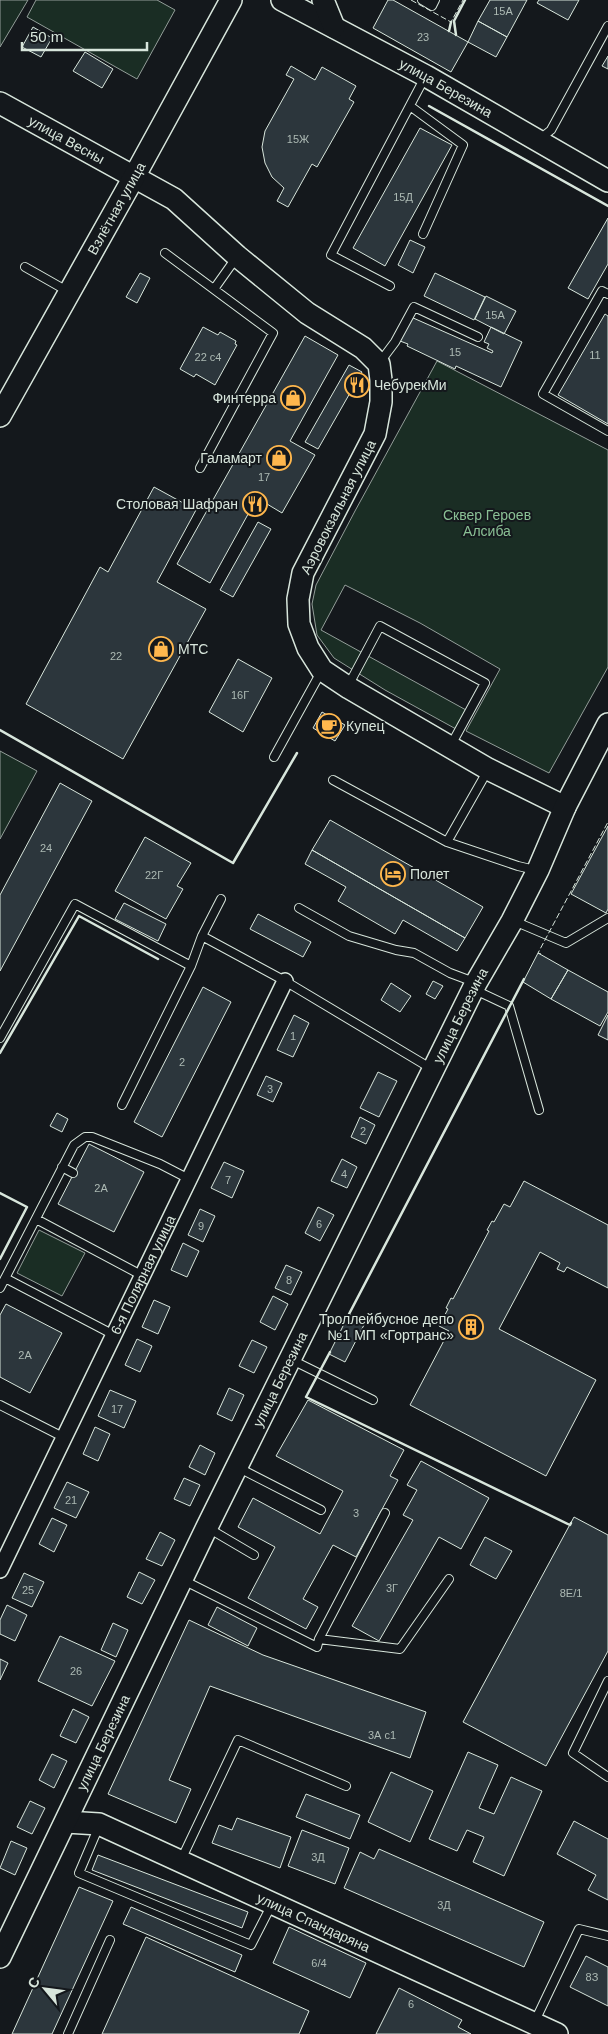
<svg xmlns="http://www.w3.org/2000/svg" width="608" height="2034" viewBox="0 0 608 2034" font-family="Arial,sans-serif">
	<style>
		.green { fill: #1a2d24; stroke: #939e99 }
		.building { fill: #2c363c; stroke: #d8e6dc }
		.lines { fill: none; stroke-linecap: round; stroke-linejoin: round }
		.lane-casing { stroke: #d8e6dc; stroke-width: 10 }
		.street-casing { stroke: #d8e6dc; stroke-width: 18 }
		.secondary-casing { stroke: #d8e6dc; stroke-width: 24 }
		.lane { stroke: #14181c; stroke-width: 8 }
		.street { stroke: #14181c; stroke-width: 15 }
		.secondary { stroke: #14181c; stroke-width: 21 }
		.fence { stroke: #d8e6dc; stroke-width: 1; stroke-dasharray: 6 2.5; stroke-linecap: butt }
		.wall { stroke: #d8e6dc; stroke-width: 2.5 }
		.labels { text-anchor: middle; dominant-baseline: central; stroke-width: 4; stroke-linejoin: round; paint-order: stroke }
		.number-label { font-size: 11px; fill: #adbab4 }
		.street-label { font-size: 14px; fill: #d8e6dc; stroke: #14181c }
		.poi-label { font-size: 14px; fill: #d8e6dc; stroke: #14181c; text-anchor: start }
		.park-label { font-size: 14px; fill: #8ac095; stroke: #14181c }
	</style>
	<rect width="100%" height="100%" fill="#14181c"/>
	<path class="green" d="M0,0H28L0,47Z
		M36,0H157L175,10L137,79L27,17Z
		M437,361L608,450V667L549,773L466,731L500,669L420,623L345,585L321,630L466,710L456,729L385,690L334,658L317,635L312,604L316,585L355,511Z
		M0,751L37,771L0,839Z
		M39,1230L85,1253L62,1296L17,1273Z"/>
	<path class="building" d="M388,0H393L468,42L451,72L373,28Z
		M490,0H527L507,37L478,21Z
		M539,0H579L568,20L537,3Z
		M478,21L507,37L496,57L468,42Z
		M33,27L52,38L41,57L22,47Z
		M85,52L113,69L102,88L73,71Z
		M608,56V69L602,66Z
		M291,66L315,80L322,67L356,86L349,99L354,102L317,167L312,164L288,207L277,201L284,188L272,177L265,163L262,147L265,131L294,79L286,75Z
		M420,128L452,145L385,266L353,248Z
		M608,218V264L588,299L568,288Z
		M410,240L425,247L413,273L398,265Z
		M140,273L150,278L137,303L126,297Z
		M435,273L485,297L474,320L424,296Z
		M486,296L516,311L504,334L475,319Z
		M605,314L608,316V424L558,395Z
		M411,317L492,353L493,351L487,348L489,344L484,342L491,327L522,342L501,387L456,366L455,369L407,346L408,344L400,341Z
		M203,327L218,335L220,332L236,341L235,344L237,345L215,385L196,374L194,377L180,369Z
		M305,336L338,355L290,441L315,455L282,513L257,498L210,583L177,564Z
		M349,365L362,372L318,449L305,442Z
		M154,487L196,510L157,582L206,609L123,759L26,704L100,567L108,572Z
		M258,522L271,529L233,597L220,590Z
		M238,659L272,678L243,732L209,712Z
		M322,712L345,725L335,741L313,728Z
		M60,783L92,801L0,971V895Z
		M330,820L483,907L465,938L312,850Z
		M608,826V909L606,913L571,894Z
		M145,837L191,863L177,886L183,889L166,919L115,891Z
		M312,850L465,938L457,951L403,920L395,934L338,901L346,887L305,864Z
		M124,903L166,924L158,941L115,919Z
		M258,914L311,942L303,957L250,929Z
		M538,953L568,970L551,999L523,982Z
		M568,970L608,992V1012L600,1026L551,999Z
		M433,981L443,986L435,999L426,994Z
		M391,983L411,996L400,1012L381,1000Z
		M203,987L231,1002L162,1137L134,1122Z
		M294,1015L309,1023L293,1057L277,1050Z
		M608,1015V1040L598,1035Z
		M378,1072L397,1081L379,1117L360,1108Z
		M266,1076L282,1083L273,1102L257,1095Z
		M57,1113L68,1119L62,1132L50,1126Z
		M360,1117L375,1125L366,1144L351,1137Z
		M89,1144L144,1172L114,1232L58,1204Z
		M342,1159L357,1167L347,1188L331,1181Z
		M224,1162L244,1171L232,1198L211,1188Z
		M524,1181L608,1225V1288L567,1267L564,1272L557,1269L560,1263L540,1252L499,1329L596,1380L546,1476L410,1405L449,1331L439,1326L448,1309L446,1308L451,1298L453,1299L489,1231L487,1230L492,1221L494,1222L504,1204L510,1207Z
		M318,1207L334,1215L320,1241L305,1233Z
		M200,1209L215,1216L203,1242L188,1235Z
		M183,1243L199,1251L187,1277L171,1270Z
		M286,1265L302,1272L291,1295L275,1288Z
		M273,1296L288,1304L275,1330L260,1322Z
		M154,1300L170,1307L158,1334L142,1327Z
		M6,1304L62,1333L30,1393L0,1377V1315Z
		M349,1314L365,1323L345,1362L329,1354Z
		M137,1339L152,1346L140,1372L125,1365Z
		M252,1340L267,1347L254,1373L239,1366Z
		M229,1388L244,1395L232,1421L217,1414Z
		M110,1390L136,1401L124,1428L98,1416Z
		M308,1400L404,1450L390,1476L398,1480L356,1557L333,1545L303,1599L318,1607L306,1629L248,1598L275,1547L238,1527L253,1498L320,1534L343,1491L276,1456Z
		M95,1427L110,1434L98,1461L83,1454Z
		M200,1445L215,1453L205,1475L189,1467Z
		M421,1461L489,1498L461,1549L439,1537L379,1641L352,1626L413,1520L403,1515L417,1490L407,1485Z
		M184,1478L200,1485L190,1506L174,1499Z
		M67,1482L89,1492L76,1518L54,1508Z
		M574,1517L608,1535V1651L546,1766L463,1722Z
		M52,1518L67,1525L54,1552L39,1544Z
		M160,1532L175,1540L162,1566L146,1559Z
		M485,1537L512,1551L496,1579L470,1565Z
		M139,1572L155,1580L142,1604L127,1597Z
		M24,1573L44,1582L32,1607L12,1598Z
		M7,1605L27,1615L15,1641L0,1634V1620Z
		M217,1607L257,1628L248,1646L208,1625Z
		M189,1620L263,1655L426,1712L410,1758L210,1686L169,1780L191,1789L176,1823L108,1794Z
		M113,1623L128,1630L116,1657L101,1650Z
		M60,1636L115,1661L92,1706L38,1681Z
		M0,1659L8,1663L0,1680Z
		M73,1709L89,1717L76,1743L60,1736Z
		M468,1752L498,1765L479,1808L494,1814L511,1777L542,1791L504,1876L473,1862L484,1837L467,1830L457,1851L429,1839Z
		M52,1754L67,1761L54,1788L39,1780Z
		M391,1772L433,1791L410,1842L368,1822Z
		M306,1794L360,1815L350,1839L296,1817Z
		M30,1801L45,1808L32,1834L17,1827Z
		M237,1818L291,1837L280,1868L212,1843L219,1825L232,1830Z
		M574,1821L608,1839V1900L588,1890L596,1875L557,1854Z
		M302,1830L349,1848L335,1884L288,1866Z
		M11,1841L27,1848L15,1875L0,1868Z
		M379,1849L544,1922L524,1967L344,1888L360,1852L374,1859Z
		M98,1855L248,1912L242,1928L92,1870Z
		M79,1887L113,1901L52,2034H12Z
		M131,1907L242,1955L235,1972L123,1924Z
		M289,1927L366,1963L350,1998L273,1963Z
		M146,1937L309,2011L299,2034H102Z
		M586,1956L608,1967V2006L570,1987Z
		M399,1988L462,2020L458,2027L471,2034H376Z"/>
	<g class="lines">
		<defs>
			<path id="lane" d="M422,0L432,6L435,0
				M410,106L463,145L423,234
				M540,139L551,130L608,26
				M165,253L273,333L200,468
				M25,267L69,292
				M390,286L331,255L425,77
				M214,289L236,258
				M608,294L602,291L543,394L608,431
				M380,362L395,342L414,307L478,337
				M348,686L380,626L485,683L451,745
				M274,757L321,672
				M333,780L447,842L518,866L535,870
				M447,842L488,770
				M299,908L349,936L396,950L414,953L450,973L474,982
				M514,921L566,943L608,918
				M202,936L285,981L432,1069
				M475,990L509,1006L539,1110
				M0,1038L75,904L191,966
				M122,1105L191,966L202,936L221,899
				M62,1167L73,1173
				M36,1219L143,1276
				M5,1278L114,1335
				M0,1288L74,1145L85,1137H92L160,1164L189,1179
				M292,1360L373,1400
				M0,1405L65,1438
				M237,1467L321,1510
				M208,1528L254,1555
				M183,1580L317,1647L319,1639L385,1513
				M319,1639L400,1649L449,1579
				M608,1681L573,1753L608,1777
				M99,1826L79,1873L251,1945L271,1906
				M181,1860L238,1740L346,1786
				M535,2021L579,1929L608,1936
				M68,2034L110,1940"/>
			<g id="street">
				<path id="s1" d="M0,1570L285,981"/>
			</g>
			<g id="secondary">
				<path id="s2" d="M282,0L426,76L608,181"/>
				<path d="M323,0L334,27"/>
				<path id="s3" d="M0,103L174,199L237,256L307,313L363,348L379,364L381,380V402L375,434L303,573L298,599L299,624L308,648L322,670L349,688L488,769L565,807"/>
				<path id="s4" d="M0,416L134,177L231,0"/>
				<path id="s5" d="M66,1822L99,1824L557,2034"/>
				<path id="s6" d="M0,1957L207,1527L476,983L512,921L538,870L565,807L608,724"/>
			</g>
		</defs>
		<use href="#lane" class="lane-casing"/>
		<use href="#street" class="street-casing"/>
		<use href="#secondary" class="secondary-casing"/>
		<use href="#lane" class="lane"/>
		<use href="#street" class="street"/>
		<use href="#secondary" class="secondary"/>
		<path class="fence" d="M411,0L451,22L463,0
			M541,954L538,953L608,822"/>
		<path class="wall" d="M449,31L451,22
			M456,35L454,21L465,0
			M429,106L608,206
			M0,730L233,863L297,753
			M0,1053L79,916L158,959
			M0,1193L27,1207L0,1259
			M348,1316L524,979
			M330,1352L306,1397L570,1525L571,1523"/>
	</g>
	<defs>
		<symbol id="restaurant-ring" viewBox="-11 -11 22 22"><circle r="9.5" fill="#14181c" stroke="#ffb74d" stroke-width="1.5"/><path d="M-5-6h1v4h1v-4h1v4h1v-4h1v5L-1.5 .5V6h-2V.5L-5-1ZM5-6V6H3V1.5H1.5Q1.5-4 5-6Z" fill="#ffb74d"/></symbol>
		<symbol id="shop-ring" viewBox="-11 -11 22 22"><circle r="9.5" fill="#14181c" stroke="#ffb74d" stroke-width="1.5"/><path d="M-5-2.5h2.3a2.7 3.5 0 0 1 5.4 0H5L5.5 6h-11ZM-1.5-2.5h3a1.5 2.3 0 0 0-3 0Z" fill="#ffb74d"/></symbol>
		<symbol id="cafe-ring" viewBox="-11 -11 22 22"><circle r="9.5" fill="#14181c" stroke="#ffb74d" stroke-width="1.5"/><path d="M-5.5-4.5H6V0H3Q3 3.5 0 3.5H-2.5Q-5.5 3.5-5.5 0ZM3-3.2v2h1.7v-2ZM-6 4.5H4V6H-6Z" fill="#ffb74d"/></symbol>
		<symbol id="hotel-ring" viewBox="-11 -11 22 22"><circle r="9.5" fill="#14181c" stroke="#ffb74d" stroke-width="1.5"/><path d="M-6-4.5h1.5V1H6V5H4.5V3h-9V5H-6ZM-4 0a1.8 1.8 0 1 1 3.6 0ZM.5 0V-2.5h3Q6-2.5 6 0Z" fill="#ffb74d"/></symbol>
		<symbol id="building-ring" viewBox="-11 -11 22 22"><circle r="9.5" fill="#14181c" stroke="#ffb74d" stroke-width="1.5"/><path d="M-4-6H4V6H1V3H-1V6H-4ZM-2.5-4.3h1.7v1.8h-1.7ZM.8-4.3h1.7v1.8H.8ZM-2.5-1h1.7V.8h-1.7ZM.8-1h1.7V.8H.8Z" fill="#ffb74d"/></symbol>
	</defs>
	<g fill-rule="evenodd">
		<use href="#restaurant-ring" x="343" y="371" width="28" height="28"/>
		<use href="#shop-ring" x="279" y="384" width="28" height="28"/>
		<use href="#shop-ring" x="265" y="444" width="28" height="28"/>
		<use href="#restaurant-ring" x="241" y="490" width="28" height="28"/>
		<use href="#shop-ring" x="147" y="635" width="28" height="28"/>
		<use href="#cafe-ring" x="315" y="712" width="28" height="28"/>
		<use href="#hotel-ring" x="379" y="860" width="28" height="28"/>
		<use href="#building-ring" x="457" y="1313" width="28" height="28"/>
	</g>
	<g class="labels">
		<g class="number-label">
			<text x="503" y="11">15А</text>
			<text x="423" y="37">23</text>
			<text x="298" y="139">15Ж</text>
			<text x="403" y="197">15Д</text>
			<text x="495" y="315">15А</text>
			<text x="455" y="352">15</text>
			<text x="595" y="355">11</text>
			<text x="208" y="357">22 с4</text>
			<text x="264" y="477">17</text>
			<text x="116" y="656">22</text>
			<text x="240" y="695">16Г</text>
			<text x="46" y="848">24</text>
			<text x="154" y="875">22Г</text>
			<text x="293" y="1036">1</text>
			<text x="182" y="1062">2</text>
			<text x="270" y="1089">3</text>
			<text x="363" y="1131">2</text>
			<text x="344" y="1174">4</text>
			<text x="228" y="1180">7</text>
			<text x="101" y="1188">2А</text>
			<text x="319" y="1224">6</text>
			<text x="201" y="1226">9</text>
			<text x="289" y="1280">8</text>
			<text x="25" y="1355">2А</text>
			<text x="117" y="1409">17</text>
			<text x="71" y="1500">21</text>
			<text x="356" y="1513">3</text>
			<text x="392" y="1588">3Г</text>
			<text x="28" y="1590">25</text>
			<text x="571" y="1593">8Е/1</text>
			<text x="76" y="1671">26</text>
			<text x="382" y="1735">3А с1</text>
			<text x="318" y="1857">3Д</text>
			<text x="444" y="1905">3Д</text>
			<text x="319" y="1963">6/4</text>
			<text x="592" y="1977">8З</text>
			<text x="411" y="2004">6</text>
		</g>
		<g class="street-label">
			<text stroke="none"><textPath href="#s2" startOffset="186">улица Березина</textPath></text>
			<text stroke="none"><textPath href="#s3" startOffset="76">улица Весны</textPath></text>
			<text stroke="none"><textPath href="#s4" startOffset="238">Взлётная улица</textPath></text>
			<text transform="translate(338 507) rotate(-63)">Аэровокзальная улица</text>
			<text stroke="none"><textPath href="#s6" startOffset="1048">улица Березина</textPath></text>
			<text stroke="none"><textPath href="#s1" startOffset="328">6-я Полярная улица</textPath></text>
			<text stroke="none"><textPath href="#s6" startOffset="642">улица Березина</textPath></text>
			<text stroke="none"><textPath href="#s6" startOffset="238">улица Березина</textPath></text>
			<text stroke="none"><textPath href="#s5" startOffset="269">улица Спандаряна</textPath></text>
		</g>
		<g class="poi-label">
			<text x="374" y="385">ЧебурекМи</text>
			<text x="276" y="398" text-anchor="end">Финтерра</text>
			<text x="262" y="458" text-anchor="end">Галамарт</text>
			<text x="238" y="504" text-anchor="end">Столовая Шафран</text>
			<text x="178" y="649">МТС</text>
			<text x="346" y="726">Купец</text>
			<text x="410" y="874">Полет</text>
			<text x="454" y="1319" text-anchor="end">Троллейбусное депо<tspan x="454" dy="16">№1 МП «Гортранс»</tspan></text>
		</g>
		<g class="park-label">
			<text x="487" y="515">Сквер Героев<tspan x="487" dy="16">Алсиба</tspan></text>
		</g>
	</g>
	<g transform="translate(45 1989) rotate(299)" stroke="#14181c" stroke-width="4" paint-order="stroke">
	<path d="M0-4L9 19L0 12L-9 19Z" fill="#d8e6dc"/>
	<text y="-8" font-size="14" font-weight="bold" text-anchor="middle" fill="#d8e6dc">С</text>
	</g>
	<path d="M22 42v8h125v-8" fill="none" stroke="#d8e6dc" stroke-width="2.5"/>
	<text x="30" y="42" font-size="15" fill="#d8e6dc" stroke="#14181c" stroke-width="4" paint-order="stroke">50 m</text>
</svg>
